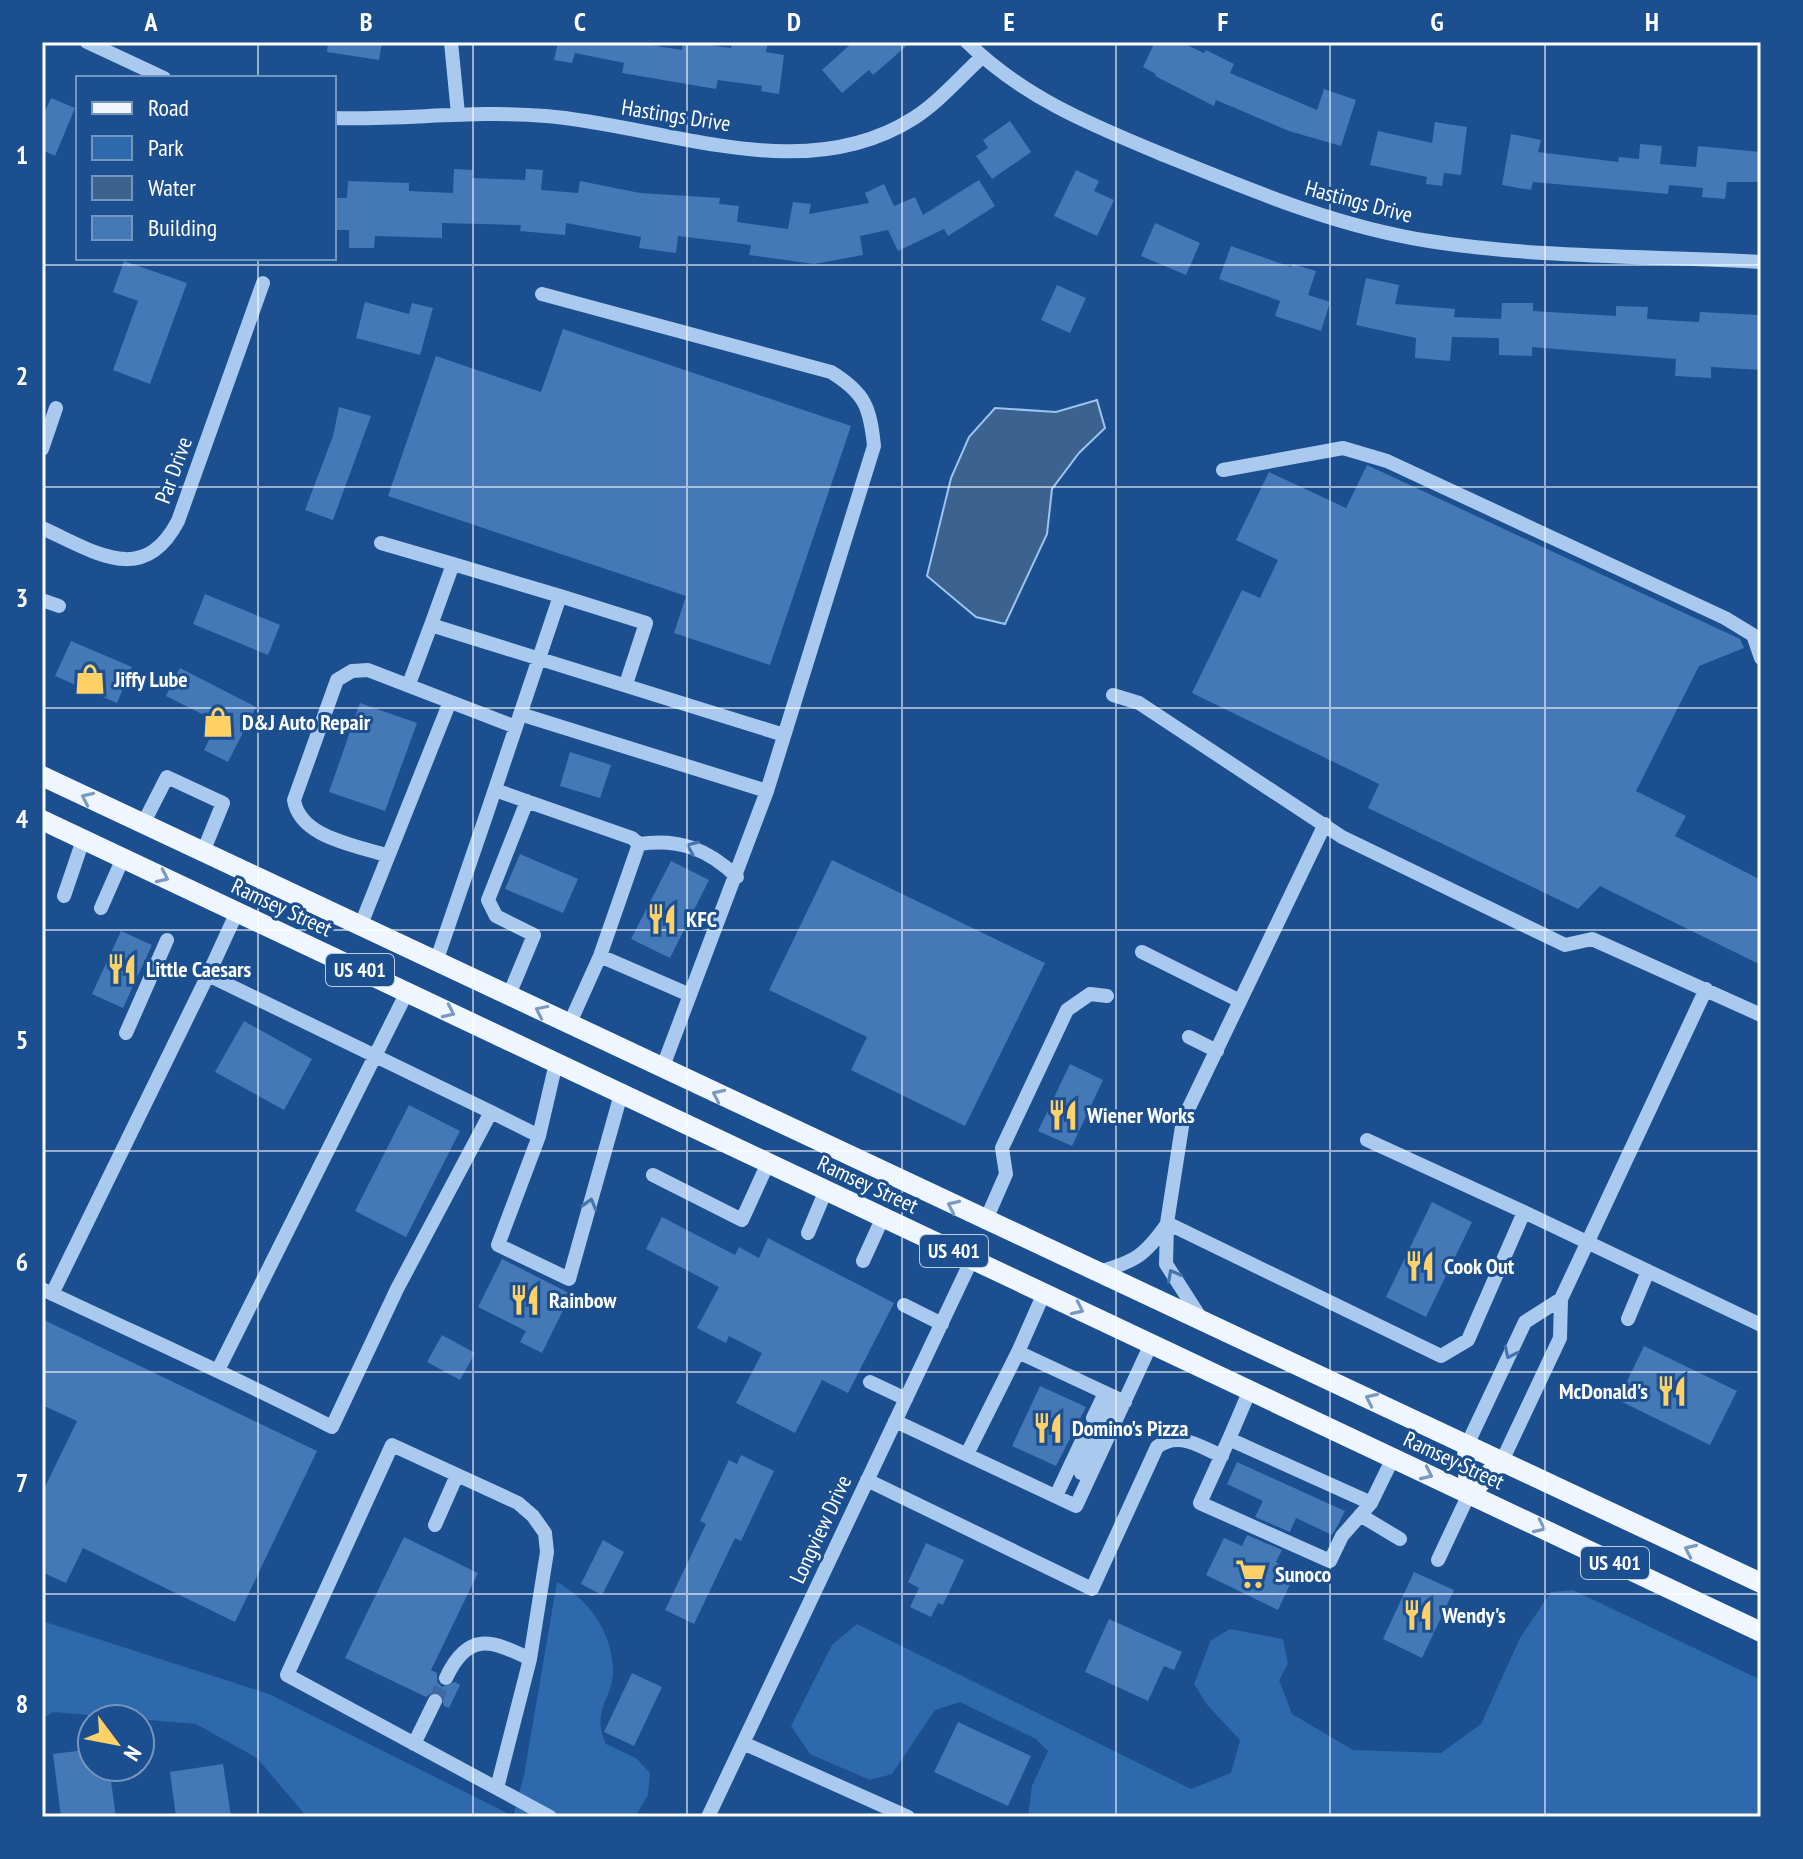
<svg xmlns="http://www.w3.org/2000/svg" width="1803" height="1859" viewBox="0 0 1803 1859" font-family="'PT Sans Narrow',sans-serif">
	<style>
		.green { fill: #2e69ad }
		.water { fill: #3c6290; stroke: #9cc4f0; stroke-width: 2 }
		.building { fill: #4478b7 }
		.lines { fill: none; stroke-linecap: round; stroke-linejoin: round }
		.minor-tunnel { stroke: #3d69a0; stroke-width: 14; stroke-dasharray: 14 7; stroke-linecap: butt }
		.minor { stroke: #a9c9ee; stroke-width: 14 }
		.major { stroke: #f0f6ff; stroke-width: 20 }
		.oneway { stroke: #7b9ac1 }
		.oneway2 { stroke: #4674ac }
		.grid { fill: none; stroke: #fff; stroke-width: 2; stroke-opacity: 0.55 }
		.labels { text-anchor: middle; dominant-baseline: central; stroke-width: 6; stroke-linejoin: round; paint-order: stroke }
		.shield { fill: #1b4f8f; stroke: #bbcadd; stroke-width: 2 }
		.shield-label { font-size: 20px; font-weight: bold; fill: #fff }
		.street-label { font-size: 22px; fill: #fff; stroke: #1b4f8f }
		.poi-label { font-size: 22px; font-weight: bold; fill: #fff; stroke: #1b4f8f; text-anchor: start }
		.neatline { fill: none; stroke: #fff; stroke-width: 3 }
		.grid-label { font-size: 26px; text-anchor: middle; font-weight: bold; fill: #fff }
	</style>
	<rect width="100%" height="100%" fill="#1b4f8f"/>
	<path class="green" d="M557,1582C588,1599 611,1631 613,1667C615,1698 590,1708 606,1744L636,1758L650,1773L648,1795L635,1817H307L257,1758L196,1724L53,1712L42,1719V1621L269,1694L513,1816L524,1775Z
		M1573,1590L1761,1680V1817H1028L1032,1786L1048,1751L1036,1739L960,1702L935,1710L892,1774L870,1780L810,1754L791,1726L832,1645L857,1624L1191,1789L1231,1773L1240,1740L1208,1706L1194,1684L1211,1640L1230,1629L1283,1639L1288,1664L1279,1680L1292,1714L1353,1750L1441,1753L1481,1724L1520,1638L1551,1592Z"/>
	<path class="water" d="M1097,400L1105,428L1079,453L1052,489L1047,534L1005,624L976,617L927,576L951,478L969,437L995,408L1056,412Z"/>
	<path class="building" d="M328,42H382L379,60L327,52Z
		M558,42H632L682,50L683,42L731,48L732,42H768L766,52L784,55L779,94L761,91L762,86L718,80L716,89L622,73L624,63L575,53L572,63L554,60Z
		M853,42H911L873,75L869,70L842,93L822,70Z
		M1155,42H1180L1204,53L1206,50L1234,64L1230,73L1317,110L1324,89L1356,100L1341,146L1289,131L1216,100L1214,106L1155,76L1156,74L1143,67Z
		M51,98L75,108L55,156L42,150V118Z
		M1010,121L1031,152L992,179L976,156L988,148L983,140Z
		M1435,122L1467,127L1461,175L1444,173L1442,186L1426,184L1427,177L1370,165L1378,131L1432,143Z
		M1511,134L1541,140L1538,152L1618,162L1619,157L1639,159L1640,144L1662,146L1660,164L1696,167L1698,146L1761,152V182H1727L1725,199L1702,197L1703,188L1669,185L1668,194L1533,182L1531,190L1502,185Z
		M454,169L473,170L472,178L525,180L526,169L543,170L541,190L578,193L580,181L640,193L720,198L719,204L739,206L737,222L788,229L793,202L811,204L809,214L869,203L865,193L884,184L894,206L915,197L923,215L979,180L995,206L948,236L944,229L898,251L888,230L860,236L863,255L814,264L749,255L751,245L678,236L676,253L639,248L641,237L566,223L565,235L520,231L521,225L442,223V238L375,236L374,248H349V230H334V198H347L348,181L409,183V191L453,193Z
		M1076,170L1099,181L1094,191L1114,200L1097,236L1054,216Z
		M1155,223L1200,243L1186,275L1141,256Z
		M1231,246L1291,267L1292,264L1316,271L1308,295L1330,302L1321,331L1275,316L1280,301L1219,279Z
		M124,261L187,283L150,384L113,370L138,301L113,292Z
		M1366,278L1399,285L1395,304L1455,309L1454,317L1501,319L1502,303H1533V311L1616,316V306L1648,307L1647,319L1699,322L1700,312L1758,315L1761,370L1711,367V378L1675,376L1676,359L1532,347V356L1499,355V338L1452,337L1450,361L1415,358L1416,338L1356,325Z
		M1057,285L1086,298L1070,333L1041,320Z
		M365,302L409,314L412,303L433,308L420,355L356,338Z
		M563,329L851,426L770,665L674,633L686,596L388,496L436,356L541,392Z
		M339,407L371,416L333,520L305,510L333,436Z
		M1367,465L1740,639L1744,648L1699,666L1636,791L1686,816L1675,836L1761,880V965L1600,886L1578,909L1368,808L1379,784L1192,693L1242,590L1260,598L1278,560L1236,540L1269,472L1346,508Z
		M205,594L280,625L268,655L193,624Z
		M71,641L132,667L117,703L55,676Z
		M180,668L256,707L228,762L204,750L218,722L166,696Z
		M360,703L417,723L385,811L329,792Z
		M570,752L611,765L600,798L560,786Z
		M520,854L578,879L563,913L505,889Z
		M832,860L1045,963L965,1126L851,1070L867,1037L769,990Z
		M671,861L709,880L670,958L631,939Z
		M121,931L152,945L123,1008L92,994Z
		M244,1021L312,1059L284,1110L215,1072Z
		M1070,1064L1103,1080L1072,1146L1038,1131Z
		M409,1105L460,1131L406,1237L355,1211Z
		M1432,1202L1472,1222L1426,1317L1386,1297Z
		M662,1217L735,1255L739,1247L759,1258L768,1238L894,1303L848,1393L822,1380L795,1433L736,1403L762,1353L729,1336L726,1343L697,1328L719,1287L646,1249Z
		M502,1259L571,1294L542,1353L520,1342L526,1331L478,1307Z
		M42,1319L317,1451L235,1622L83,1548L66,1583L42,1572V1493L77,1421L42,1405Z
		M442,1335L475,1353L460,1380L427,1362Z
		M1644,1346L1737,1391L1710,1445L1618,1400Z
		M1040,1386L1086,1407L1056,1466L1012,1446Z
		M741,1455L774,1471L741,1541L735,1538L694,1624L665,1610L706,1524L700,1521L729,1460L737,1464Z
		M1237,1462L1345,1511L1338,1525L1332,1535L1296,1518L1290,1532L1255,1517L1263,1501L1227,1484Z
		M1247,1535L1282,1550L1276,1562L1295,1574L1278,1610L1206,1575L1224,1538L1242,1546Z
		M404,1537L478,1573L431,1670L437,1673V1682L442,1687L455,1682L460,1685L449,1708L444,1706L440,1692L434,1691L426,1697L345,1658Z
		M603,1540L624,1552L602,1595L581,1584Z
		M926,1543L964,1560L943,1605L938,1603L931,1617L910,1607L919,1588L908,1582Z
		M1414,1572L1454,1590L1422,1658L1383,1639Z
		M1109,1619L1182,1652L1174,1670L1164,1666L1148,1701L1085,1672Z
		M632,1673L662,1687L634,1746L604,1732Z
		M958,1722L1031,1756L1008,1806L934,1772Z
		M92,1749V1767H109L116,1817H61L53,1754Z
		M223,1764L231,1817H176L170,1772Z"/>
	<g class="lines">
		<path class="minor-tunnel" d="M435,1701L446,1678"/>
		<path class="minor" d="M87,42L164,78
			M451,42L458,114
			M967,42C1023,97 1089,124 1159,153C1248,189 1334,226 1429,241C1536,258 1652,256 1761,262
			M334,118C405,120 475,110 546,116C666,126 803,189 914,118C939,102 960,77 982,57
			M542,294L831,372C865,393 870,407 874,446L767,791L662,1069
			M42,449L56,408
			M1223,470L1343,448L1387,461L1725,618L1753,635L1761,658
			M42,528C94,551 143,588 178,521L263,283
			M381,543L453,564
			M560,596L646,623L626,684
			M42,600L59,606
			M409,684L431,625
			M1113,695L1139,703L1342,837L1565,945L1592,939L1761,1015
			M520,714L767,791
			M495,790L632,838L639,844L600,956L569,1025
			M143,824L167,777L223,803L203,852
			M639,844C679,838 708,849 737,877
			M388,856C356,845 300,838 294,800L337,680L352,671L368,670L516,727
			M64,896L83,840
			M101,908L123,858
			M360,927L449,704
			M1142,952L1240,1001
			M600,956L690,995
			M436,962C478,840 519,719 560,596L453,564L431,625L784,735
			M208,975L237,912
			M509,995L534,935L496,916L488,900L527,801
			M126,1033L167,940
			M1189,1037L1217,1051
			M556,1063L539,1136L498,1245L569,1279L621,1094
			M491,1112L539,1136
			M1367,1140L1524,1212
			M653,1175L742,1220L768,1163
			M985,1222L1006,1174L1002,1148L1067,1010L1090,994L1107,996
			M1167,1223L1441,1356L1468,1340L1524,1212L1761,1325
			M808,1233L826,1190
			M863,1261L883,1217
			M1095,1273C1134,1262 1144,1257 1167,1224
			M42,1289C139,1335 237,1378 332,1427L397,1289L491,1112L208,975L52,1294
			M904,1305L942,1324
			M1200,1317L1166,1264L1167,1223L1183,1120L1325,824
			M1628,1319L1648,1271
			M1018,1352L1044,1293
			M218,1370L407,992
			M870,1382L906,1399
			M1093,1418L1105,1393
			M895,1421L1076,1506L1151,1344
			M1104,1423L1115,1398
			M1229,1439L1250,1390
			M1467,1445L1525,1322L1561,1299
			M967,1454L1018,1352L1125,1402
			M1502,1461L1560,1338L1561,1299L1706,989
			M1081,1473L1098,1436
			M867,1480L1092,1589L1157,1447C1179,1431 1198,1446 1222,1456
			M1056,1496L1087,1430
			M1371,1503L1229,1439L1200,1503L1330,1561L1342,1536L1371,1503L1393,1458
			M1360,1515L1400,1539
			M435,1525L457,1475
			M1438,1560L1469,1494
			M446,1678C468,1631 491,1640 530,1659
			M743,1743L908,1817
			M414,1744L435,1701
			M497,1788L530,1659L547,1552L545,1533L533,1516L518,1503L392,1445L287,1675L550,1817
			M708,1817L972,1259"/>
		<path class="major" d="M42,776L1761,1583
			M42,820L1761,1632
			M1467,1445L1469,1494
			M1469,1494L1502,1461"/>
	</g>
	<defs><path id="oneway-chevron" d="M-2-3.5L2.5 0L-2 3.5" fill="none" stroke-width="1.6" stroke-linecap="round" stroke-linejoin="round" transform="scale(2)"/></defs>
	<g class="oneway">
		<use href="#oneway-chevron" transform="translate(87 798) rotate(-155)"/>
		<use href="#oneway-chevron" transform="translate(163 877) rotate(25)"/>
		<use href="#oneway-chevron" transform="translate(541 1011) rotate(-154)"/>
		<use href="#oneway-chevron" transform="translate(449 1012) rotate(25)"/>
		<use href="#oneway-chevron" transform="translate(718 1095) rotate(-155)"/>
		<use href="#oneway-chevron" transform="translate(953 1206) rotate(-155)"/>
		<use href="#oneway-chevron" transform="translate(1078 1309) rotate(25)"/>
		<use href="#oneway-chevron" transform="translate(1371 1399) rotate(-155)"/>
		<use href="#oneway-chevron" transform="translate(1427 1474) rotate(25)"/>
		<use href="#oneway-chevron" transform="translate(1540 1527) rotate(25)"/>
		<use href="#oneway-chevron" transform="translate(1690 1550) rotate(-155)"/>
	</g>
	<g class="oneway2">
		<use href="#oneway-chevron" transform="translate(692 847) rotate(-157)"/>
		<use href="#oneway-chevron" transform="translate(590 1204) rotate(-74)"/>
		<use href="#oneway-chevron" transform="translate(1173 1275) rotate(-118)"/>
		<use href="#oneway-chevron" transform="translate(1510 1353) rotate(115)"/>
	</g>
	<path class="grid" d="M258,42V78M473,42V1817M687,42V1817M902,42V1817M1116,42V1817M1330,42V1817M1545,42V1817M258,258V1817M42,265H1761M42,487H1761M42,708H1761M42,930H1761M42,1151H1761M42,1372H1761M42,1594H1761"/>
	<defs>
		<symbol id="shop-bare" viewBox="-9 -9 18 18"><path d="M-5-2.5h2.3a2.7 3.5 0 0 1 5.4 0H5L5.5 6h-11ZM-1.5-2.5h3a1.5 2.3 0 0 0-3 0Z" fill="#ffd166" stroke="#1b4f8f" stroke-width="2.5" paint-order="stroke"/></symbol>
		<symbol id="restaurant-bare" viewBox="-9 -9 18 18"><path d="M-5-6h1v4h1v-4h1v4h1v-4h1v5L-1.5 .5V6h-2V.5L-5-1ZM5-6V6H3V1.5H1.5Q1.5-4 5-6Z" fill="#ffd166" stroke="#1b4f8f" stroke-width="2.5" paint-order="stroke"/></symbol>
		<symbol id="supermarket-bare" viewBox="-9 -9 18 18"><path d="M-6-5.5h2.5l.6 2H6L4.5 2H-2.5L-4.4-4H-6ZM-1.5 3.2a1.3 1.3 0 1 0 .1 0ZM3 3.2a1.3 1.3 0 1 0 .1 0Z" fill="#ffd166" stroke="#1b4f8f" stroke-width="2.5" paint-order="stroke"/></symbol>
	</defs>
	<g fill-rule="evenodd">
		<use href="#shop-bare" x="68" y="657" width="44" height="44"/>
		<use href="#shop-bare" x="196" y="700" width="44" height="44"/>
		<use href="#restaurant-bare" x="640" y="897" width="44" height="44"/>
		<use href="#restaurant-bare" x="100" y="947" width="44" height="44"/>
		<use href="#restaurant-bare" x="1041" y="1093" width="44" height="44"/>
		<use href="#restaurant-bare" x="1398" y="1244" width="44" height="44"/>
		<use href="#restaurant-bare" x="503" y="1278" width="44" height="44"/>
		<use href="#restaurant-bare" x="1650" y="1369" width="44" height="44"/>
		<use href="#restaurant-bare" x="1026" y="1406" width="44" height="44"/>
		<use href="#supermarket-bare" x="1229" y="1552" width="44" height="44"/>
		<use href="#restaurant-bare" x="1396" y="1593" width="44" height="44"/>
	</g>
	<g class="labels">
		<g class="shield">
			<rect x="326" y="954" width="68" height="32" rx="6"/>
			<rect x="920" y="1235" width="68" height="32" rx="6"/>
			<rect x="1581" y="1547" width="68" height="32" rx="6"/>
		</g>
		<g class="shield-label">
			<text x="360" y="970">US 401</text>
			<text x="954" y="1251">US 401</text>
			<text x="1615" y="1563">US 401</text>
		</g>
		<g class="street-label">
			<text transform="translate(676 115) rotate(9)">Hastings Drive</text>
			<text transform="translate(1359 201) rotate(15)">Hastings Drive</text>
			<text transform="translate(173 470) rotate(-70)">Par Drive</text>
			<text transform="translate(282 907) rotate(25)">Ramsey Street</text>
			<text transform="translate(868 1184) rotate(25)">Ramsey Street</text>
			<text transform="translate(1454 1460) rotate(25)">Ramsey Street</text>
			<text transform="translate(820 1529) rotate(-65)">Longview Drive</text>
		</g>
		<g class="poi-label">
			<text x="114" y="679">Jiffy Lube</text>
			<text x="242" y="722">D&amp;J Auto Repair</text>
			<text x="686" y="919">KFC</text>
			<text x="146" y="969">Little Caesars</text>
			<text x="1087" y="1115">Wiener Works</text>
			<text x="1444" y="1266">Cook Out</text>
			<text x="549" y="1300">Rainbow</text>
			<text x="1648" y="1391" text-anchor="end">McDonald's</text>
			<text x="1072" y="1428">Domino's Pizza</text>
			<text x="1275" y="1574">Sunoco</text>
			<text x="1442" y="1615">Wendy's</text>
		</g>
	</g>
	<rect width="1803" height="1859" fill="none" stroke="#1b4f8f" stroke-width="88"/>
	<rect x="76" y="76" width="260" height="184" fill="#1b4f8f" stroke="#7695bc" stroke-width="2"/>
	<rect x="92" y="102" width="40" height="12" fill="#f0f6ff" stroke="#7695bc" stroke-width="2"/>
	<text x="148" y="116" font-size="24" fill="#ffffff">Road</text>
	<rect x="92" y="136" width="40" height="24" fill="#2e69ad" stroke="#7695bc" stroke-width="2"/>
	<text x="148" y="156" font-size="24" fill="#ffffff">Park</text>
	<rect x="92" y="176" width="40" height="24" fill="#3c6290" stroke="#7695bc" stroke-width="2"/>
	<text x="148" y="196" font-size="24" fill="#ffffff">Water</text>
	<rect x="92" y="216" width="40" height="24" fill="#4478b7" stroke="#7695bc" stroke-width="2"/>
	<text x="148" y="236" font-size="24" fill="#ffffff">Building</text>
	<g transform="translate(116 1743) rotate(122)"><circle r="38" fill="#1b4f8f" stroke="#7695bc" stroke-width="2"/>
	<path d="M0-6L14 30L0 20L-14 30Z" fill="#ffd166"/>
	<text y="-12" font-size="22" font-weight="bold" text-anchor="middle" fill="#ffffff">N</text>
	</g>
	<rect x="44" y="44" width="1715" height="1771" class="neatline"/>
	<g class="grid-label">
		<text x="151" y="31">A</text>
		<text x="366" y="31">B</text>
		<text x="580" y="31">C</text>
		<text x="794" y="31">D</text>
		<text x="1009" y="31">E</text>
		<text x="1223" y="31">F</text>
		<text x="1437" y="31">G</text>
		<text x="1652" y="31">H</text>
		<text x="22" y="164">1</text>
		<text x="22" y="385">2</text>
		<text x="22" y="607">3</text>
		<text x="22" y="828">4</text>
		<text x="22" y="1049">5</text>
		<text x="22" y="1271">6</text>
		<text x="22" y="1492">7</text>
		<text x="22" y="1713">8</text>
	</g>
</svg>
